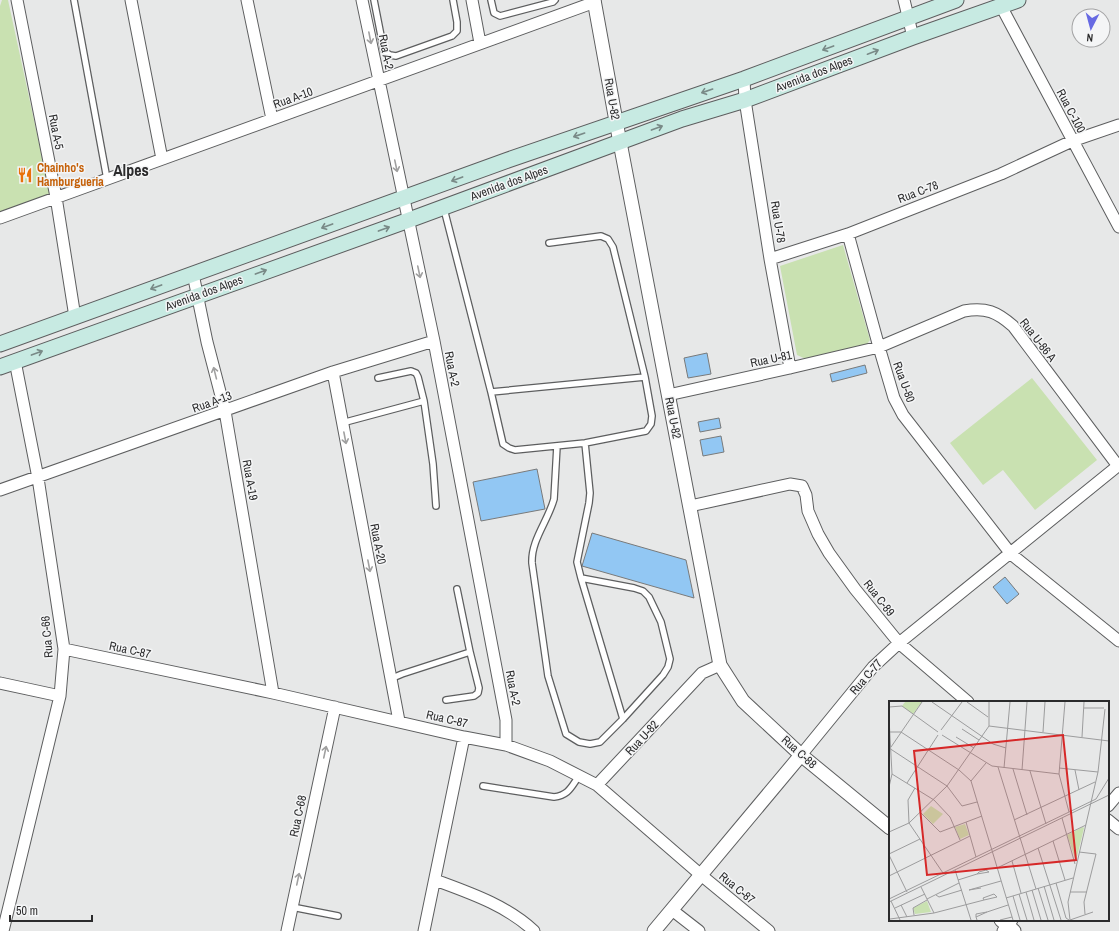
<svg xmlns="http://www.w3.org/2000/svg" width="1119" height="931" viewBox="0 0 1119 931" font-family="'Archivo Narrow',sans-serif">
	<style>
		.green { fill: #c9e1b1 }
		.building { fill: #92c7f3; stroke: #797a7a }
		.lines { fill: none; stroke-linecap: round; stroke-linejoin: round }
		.service-casing { stroke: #5d5e5f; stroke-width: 8 }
		.minor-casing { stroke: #5d5e5f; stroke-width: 13 }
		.tertiary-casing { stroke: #5d5e5f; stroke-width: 15 }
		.secondary-casing { stroke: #5d5e5f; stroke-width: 17 }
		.service { stroke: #fff; stroke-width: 5.5 }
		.minor { stroke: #fff; stroke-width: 11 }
		.tertiary { stroke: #fff; stroke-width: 13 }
		.secondary { stroke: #c7eae2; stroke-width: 15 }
		.oneway { stroke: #a0a0a0 }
		.oneway2 { stroke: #798a87 }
		.labels { text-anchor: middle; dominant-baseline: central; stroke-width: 3; stroke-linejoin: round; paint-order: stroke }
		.street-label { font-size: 12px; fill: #2b2b2c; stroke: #f4f5f6 }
		.food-label { font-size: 12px; font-weight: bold; fill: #c56008; stroke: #f4f5f6; text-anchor: start }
		.district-label { font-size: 16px; font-weight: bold; fill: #2b2b2c; stroke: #f4f5f6 }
		.inset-road { fill: none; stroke: #9c9c9d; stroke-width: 1 }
		.view { fill: #d62828; fill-opacity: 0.15; stroke: #d62828; stroke-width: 2 }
		.inset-edge { fill: none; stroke: #2b2b2c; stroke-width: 2 }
	</style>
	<rect width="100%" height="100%" fill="#e7e8e8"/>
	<path class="green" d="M2,0H8L50,194L0,212V6Z
		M843,245L870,340L863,349L808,360L797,355L780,266Z
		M1032,378L1097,460L1035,510L1003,470L983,485L950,443Z"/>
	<path class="building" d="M707,353L711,374L688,378L684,358Z
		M865,365L867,373L832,382L830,374Z
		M719,418L721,428L700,432L698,422Z
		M721,436L724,452L703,456L700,440Z
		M537,469L545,509L481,521L473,482Z
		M592,533L686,560L694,598L582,566Z
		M1005,577L1019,594L1007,604L993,587Z"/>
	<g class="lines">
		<defs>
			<path id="service" d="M74,0L107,179
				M374,0L384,51L390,55L396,56L452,36L457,31V22L453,0
				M491,0L494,13L500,16L553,2L555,0
				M444,209L491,392L645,377L613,247L608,239L601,236L549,243
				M378,378L411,371L416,373L418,377L424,401L433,464L436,506
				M491,392L503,444L509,448L515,450L585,443L646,431L651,424L652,416L645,377
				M342,423L424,401
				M557,446L554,499C548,521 531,540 532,563L548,676L566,734L579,742L590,744L600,742L623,719L663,675L668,667L670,659L661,622L649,597L643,591L634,588L581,578L577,562L589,503L590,493L585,443
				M581,578L623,719
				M390,679L402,674L470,652L457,589
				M446,700L474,696L478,693L479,688L470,652
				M483,786L554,797C569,795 571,787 579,776
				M292,907L338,916"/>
			<path id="minor" d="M17,0L56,197L75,317
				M131,0L162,159
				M247,0L272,119
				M362,0L434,341L506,720V745
				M472,0L480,43
				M904,0L913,37
				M1001,6L1119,227
				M744,79L745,100L770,259L790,368
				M0,218L595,2
				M848,234L879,347L894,398L903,415L1011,554L1119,641
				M770,259L848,234L1001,174L1072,141L1119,125
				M193,274L207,342L225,411L273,693
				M333,372L399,721
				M668,395L790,368L879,347L964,311C986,307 997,312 1013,326L1118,466
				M0,490L333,372L434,341
				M690,506L790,484L802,486L806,495L808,511L818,534L829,553L855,589L899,643L968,702
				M64,649L273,693L464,737L506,745L550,761L597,785L701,875L769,931
				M0,683L60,696
				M801,755L873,667L899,643L1119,465
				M597,785L702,673L720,665
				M1108,806L1119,793
				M1108,820L1119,829
				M435,880C470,893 506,905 534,931
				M672,910L699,931
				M3,931L60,696L64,649L38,478L15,361
				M287,931L335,707
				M424,931L464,737
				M1003,931L1012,920"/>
			<path id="tertiary" d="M594,0L618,132L720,665L743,701L801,755L890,828
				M1001,920L1014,931
				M654,931L801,755"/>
			<path id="secondary" d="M0,344L508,160L744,79L956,0
				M0,367L409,220L682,119L745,100L913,37L1018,0"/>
		</defs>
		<use href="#service" class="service-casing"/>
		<use href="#minor" class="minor-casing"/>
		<use href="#tertiary" class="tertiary-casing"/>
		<use href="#secondary" class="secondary-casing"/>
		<use href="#service" class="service"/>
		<use href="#minor" class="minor"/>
		<use href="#tertiary" class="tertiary"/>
		<use href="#secondary" class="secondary"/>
	</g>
	<defs><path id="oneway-shaft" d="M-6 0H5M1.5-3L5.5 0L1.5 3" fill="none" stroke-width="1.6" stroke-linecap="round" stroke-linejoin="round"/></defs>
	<g class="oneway">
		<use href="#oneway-shaft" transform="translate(370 38) rotate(79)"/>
		<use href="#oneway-shaft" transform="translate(396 166) rotate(78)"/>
		<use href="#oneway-shaft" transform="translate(419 272) rotate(78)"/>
		<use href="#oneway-shaft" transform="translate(215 373) rotate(-104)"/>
		<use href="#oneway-shaft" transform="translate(345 438) rotate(79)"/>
		<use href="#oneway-shaft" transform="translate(369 566) rotate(79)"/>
		<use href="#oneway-shaft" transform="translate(325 752) rotate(-78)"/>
		<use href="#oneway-shaft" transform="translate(298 879) rotate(-78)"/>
	</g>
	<g class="oneway2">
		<use href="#oneway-shaft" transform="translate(828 48) rotate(160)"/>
		<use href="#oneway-shaft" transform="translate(873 52) rotate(-21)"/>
		<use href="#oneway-shaft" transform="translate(707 91) rotate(161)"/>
		<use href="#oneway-shaft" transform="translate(657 128) rotate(-20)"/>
		<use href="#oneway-shaft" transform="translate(579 135) rotate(161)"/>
		<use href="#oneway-shaft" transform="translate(457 179) rotate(160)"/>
		<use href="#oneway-shaft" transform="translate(327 226) rotate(160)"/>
		<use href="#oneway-shaft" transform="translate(384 229) rotate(-20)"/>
		<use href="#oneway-shaft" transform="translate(261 272) rotate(-20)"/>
		<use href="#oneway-shaft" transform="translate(156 287) rotate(160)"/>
		<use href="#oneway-shaft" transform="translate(37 353) rotate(-20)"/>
	</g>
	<defs>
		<symbol id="restaurant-bare" viewBox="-9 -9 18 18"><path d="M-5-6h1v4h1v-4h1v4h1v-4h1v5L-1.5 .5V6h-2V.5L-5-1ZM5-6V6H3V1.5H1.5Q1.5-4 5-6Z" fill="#e8710a" stroke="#f4f5f6" stroke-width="2.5" paint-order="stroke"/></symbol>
	</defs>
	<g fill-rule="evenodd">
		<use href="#restaurant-bare" x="14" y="164" width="22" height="22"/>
	</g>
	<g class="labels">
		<g class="street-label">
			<text transform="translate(386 52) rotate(79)">Rua A-2</text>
			<text transform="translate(814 74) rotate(-21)">Avenida dos Alpes</text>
			<text transform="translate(293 98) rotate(-20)">Rua A-10</text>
			<text transform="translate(612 99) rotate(80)">Rua U-82</text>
			<text transform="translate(1071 111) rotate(62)">Rua C-100</text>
			<text transform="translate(56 132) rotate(79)">Rua A-5</text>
			<text transform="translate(509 183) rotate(-20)">Avenida dos Alpes</text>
			<text transform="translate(918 192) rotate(-21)">Rua C-78</text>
			<text transform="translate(778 222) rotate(81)">Rua U-78</text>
			<text transform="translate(204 293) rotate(-20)">Avenida dos Alpes</text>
			<text transform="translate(1038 340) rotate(52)">Rua U-86 A</text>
			<text transform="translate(771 359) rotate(-12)">Rua U-81</text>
			<text transform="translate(452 369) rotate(79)">Rua A-2</text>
			<text transform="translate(904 382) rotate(70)">Rua U-80</text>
			<text transform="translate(212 402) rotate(-20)">Rua A-13</text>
			<text transform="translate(673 418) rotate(79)">Rua U-82</text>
			<text transform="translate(250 480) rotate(80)">Rua A-19</text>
			<text transform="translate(378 544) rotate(79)">Rua A-20</text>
			<text transform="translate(879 598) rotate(52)">Rua C-89</text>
			<text transform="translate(47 637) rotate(-95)">Rua C-66</text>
			<text transform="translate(130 650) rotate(12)">Rua C-87</text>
			<text transform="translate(866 677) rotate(-49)">Rua C-77</text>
			<text transform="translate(513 688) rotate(79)">Rua A-2</text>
			<text transform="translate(447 719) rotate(13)">Rua C-87</text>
			<text transform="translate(642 738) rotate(-47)">Rua U-82</text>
			<text transform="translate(799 752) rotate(42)">Rua C-88</text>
			<text transform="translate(298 816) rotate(-78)">Rua C-68</text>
			<text transform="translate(737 888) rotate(39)">Rua C-87</text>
		</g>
		<g class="food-label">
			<text x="37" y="168">Chainho's<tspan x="37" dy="14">Hamburgueria</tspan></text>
		</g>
		<g class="district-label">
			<text x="131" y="170">Alpes</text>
		</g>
	</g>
	<g transform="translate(889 701)">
		<rect width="220" height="220" fill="#e7e8e8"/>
		<path d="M16,1H33L24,13L13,5ZM42,105L54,113L44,123L34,113ZM76,123L80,134L71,138L66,126ZM194,126L195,127L187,160L178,134ZM38,200L42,211L26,213L24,207Z" fill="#c9e1b1"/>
		<path class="inset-road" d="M43,1L104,43L117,47M78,1L99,16M176,1L170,73L180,111M13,5L49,31M0,6L13,5M195,7H215M0,17L3,73L0,86M100,25L220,40M100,25V1M73,28L90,39M52,29L73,1M1,31H12L70,69L82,80L124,219M154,31L156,1M53,34L103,65L170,73M67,36L85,47M193,36L195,1M2,46L33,1M0,47L58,85L73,105L88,101M109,66L147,188M115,67L121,1M170,67L209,71M124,68L138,114M133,69L138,1M186,69L190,89M141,70L157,123M3,73L45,99L61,116L71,139M82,80L97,62M18,82L49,34M26,87L19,99L20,122L54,172M32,112L51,131L93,115M173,117L186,163M125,119L206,81M77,121L87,156M0,131L20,122L58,85L100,25M164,140L176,179M149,147L172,219M190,151L207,153L195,201L196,213M0,153L31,138M0,154L18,191M123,160L132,192M108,167L197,124M66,169L82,219M97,169L100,171L88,173L90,171ZM0,175L81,135M69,179L88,173M167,182L177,217L180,219M155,185L165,219M32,186L45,212M149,187L159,219M80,189L112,180M80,189L92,187M143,189L152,219M137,191L145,219M181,191H198M105,193L108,196L95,199L94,197ZM130,193L138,219M47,194L50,196L73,189M124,195L131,219M117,197L184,177M0,198L207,98L220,77M38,198L70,182M2,200L11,219M0,201L220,94M12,204L18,216M6,207L36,193M98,211L119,204M25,214L24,207L38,199M87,216L98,211L87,213V216L88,219M1,218L45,212L95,199M111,219L123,216M181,219L179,201L209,71L216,8M181,219L204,211"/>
		<path class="view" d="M174,34L187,159L38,174L25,50Z"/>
		<rect width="220" height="220" class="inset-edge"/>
	</g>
	<g transform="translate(1091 28) rotate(186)"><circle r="19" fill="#f4f5f6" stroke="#a4a4a5"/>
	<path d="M0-3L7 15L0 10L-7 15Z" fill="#676ae3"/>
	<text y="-6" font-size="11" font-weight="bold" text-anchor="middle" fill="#2b2b2c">N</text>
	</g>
	<path d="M10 915v6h82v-6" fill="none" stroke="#2b2b2c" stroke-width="2"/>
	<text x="16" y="915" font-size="12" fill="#2b2b2c" stroke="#f4f5f6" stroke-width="3" paint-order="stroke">50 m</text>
</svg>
